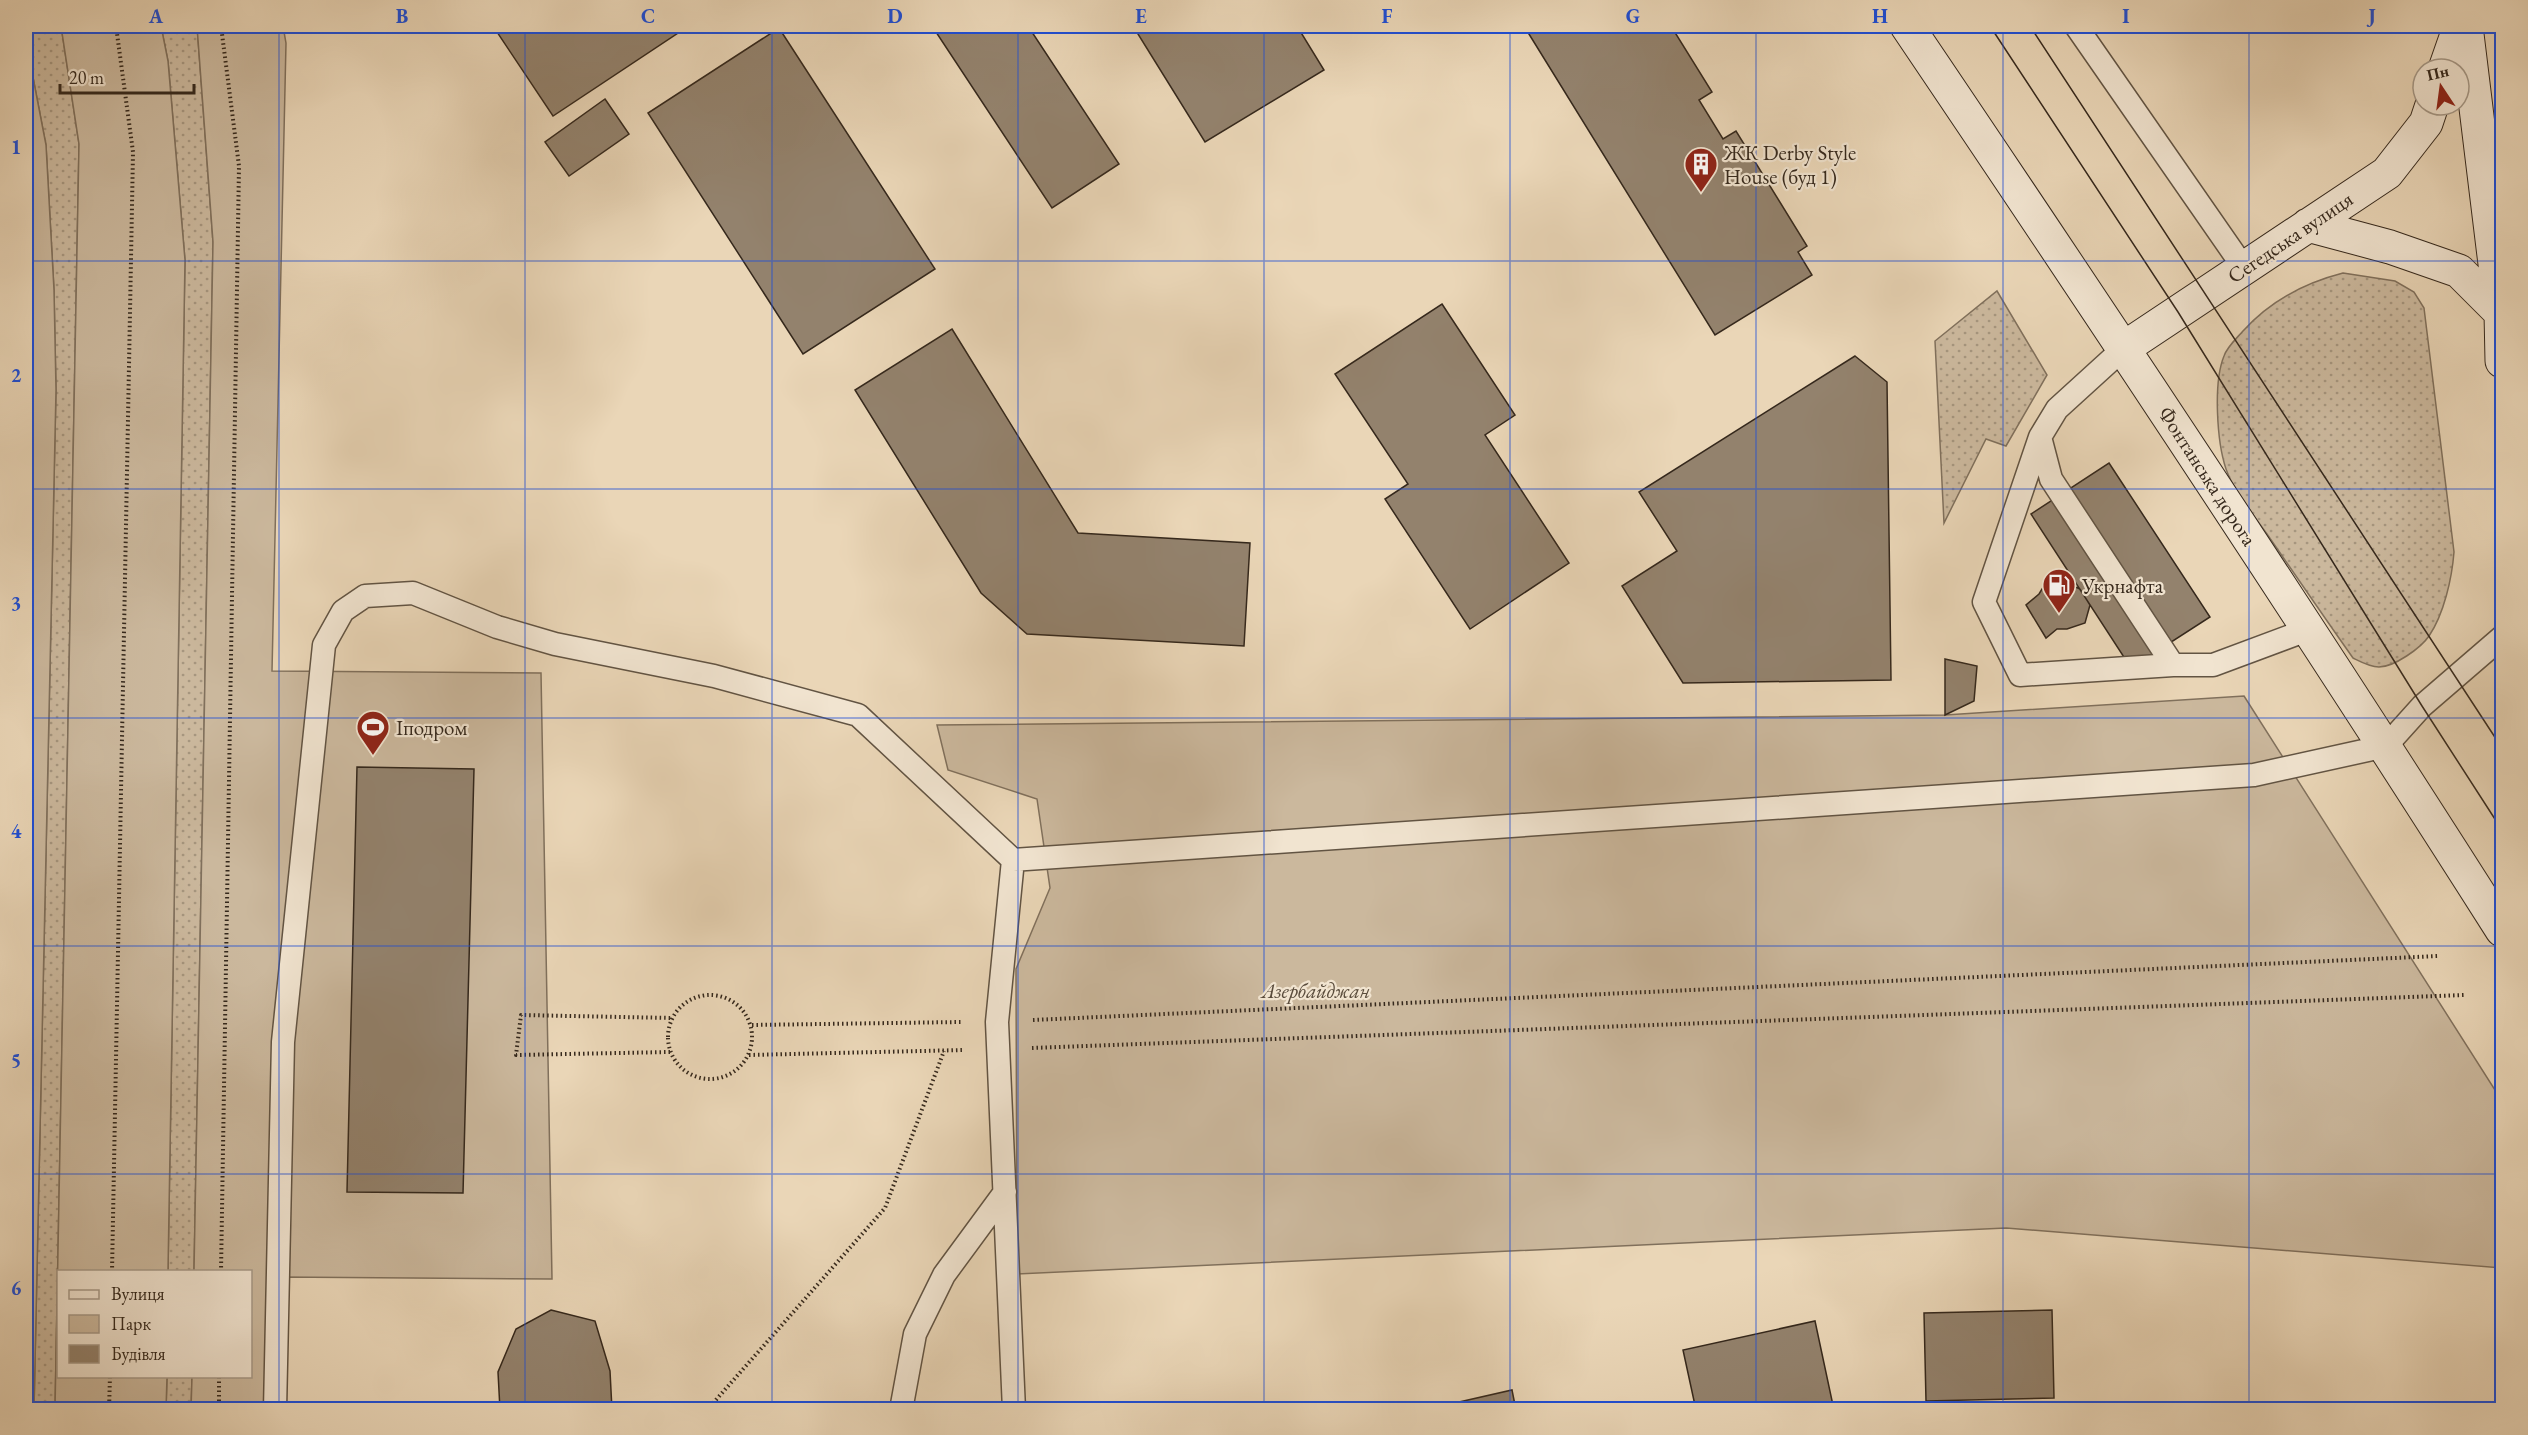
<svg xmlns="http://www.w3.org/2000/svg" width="2528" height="1435" viewBox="0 0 2528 1435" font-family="'EB Garamond',serif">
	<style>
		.grass { fill: url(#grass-dots); stroke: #80705c; stroke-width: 1.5 }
		.green { fill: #cbb89d; stroke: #80705c; stroke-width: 1.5 }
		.building { fill: #93826d; stroke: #35281c; stroke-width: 1.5 }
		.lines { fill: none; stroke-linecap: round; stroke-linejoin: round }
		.service-casing { stroke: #625443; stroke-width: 25 }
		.secondary-casing { stroke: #35281c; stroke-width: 35 }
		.path { stroke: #35281c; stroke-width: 4; stroke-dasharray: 1.5 3; stroke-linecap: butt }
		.service { stroke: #f1e4d0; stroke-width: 22 }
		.secondary { stroke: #f1e4d0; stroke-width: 33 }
		.tram { stroke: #35281c; stroke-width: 1.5 }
		.grid { fill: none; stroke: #1d4ed8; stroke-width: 1.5; stroke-opacity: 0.55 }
		.labels { text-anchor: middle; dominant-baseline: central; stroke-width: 4.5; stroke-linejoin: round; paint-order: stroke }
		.poi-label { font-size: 21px; fill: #35281c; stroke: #f1e4d0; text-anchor: start }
		.street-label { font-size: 21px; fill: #35281c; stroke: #f1e4d0 }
		.park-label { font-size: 21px; font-style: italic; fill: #5a4c3c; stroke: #f1e4d0 }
		.neatline { fill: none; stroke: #1d4ed8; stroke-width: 2 }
		.grid-label { font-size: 20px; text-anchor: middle; font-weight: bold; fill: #1d4ed8 }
	</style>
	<defs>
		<pattern id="grass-dots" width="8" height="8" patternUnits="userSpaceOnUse" patternTransform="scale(1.5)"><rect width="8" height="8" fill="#cbb89d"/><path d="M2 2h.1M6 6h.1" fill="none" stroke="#a6967f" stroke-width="1.8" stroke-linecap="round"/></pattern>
	</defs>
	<rect width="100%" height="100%" fill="#ead6b7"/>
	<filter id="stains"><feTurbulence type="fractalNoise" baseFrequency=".00333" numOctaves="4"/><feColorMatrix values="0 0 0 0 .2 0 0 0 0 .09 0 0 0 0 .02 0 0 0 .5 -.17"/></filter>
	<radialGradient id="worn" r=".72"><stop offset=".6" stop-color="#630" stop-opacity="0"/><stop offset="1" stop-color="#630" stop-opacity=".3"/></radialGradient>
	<path class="grass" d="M26,26H61L79,144L55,1410L34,1409L56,390L54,290L46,145L26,41Z
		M161,26H197L213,242L194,1272L168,1271L185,260L168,61Z
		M2343,273L2395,281L2414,292L2424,308L2454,552C2452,578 2444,614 2429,636C2421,648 2394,667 2379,667C2370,667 2361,662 2353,658C2324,617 2296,576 2267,534C2253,514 2234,492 2226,469C2217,442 2213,383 2224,356C2227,347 2236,339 2243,331C2270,301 2304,283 2343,273Z
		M1997,291L2047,375L2006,446L1986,439L1944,523L1935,341Z
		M167,1377H192L191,1409L166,1410Z"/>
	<path class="green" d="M61,26H161L168,61L185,260L168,1271L58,1272V1376L167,1377L166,1409H55L79,144Z
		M197,26H283L286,43L272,671L541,673L552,1279L280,1277V1409L191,1410L192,1377L250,1376V1272L194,1271L213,242Z
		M26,41L46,145L54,290L56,390L34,1410L26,1409Z
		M2244,696L2502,1101V1268L2006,1228L1017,1274L1016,969L1050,888L1037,799L948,770L937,725L1945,715Z"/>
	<path class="building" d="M493,26H677L681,31L553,116Z
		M932,26H1028L1119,164L1052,208Z
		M1133,26H1297L1324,70L1205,142Z
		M1524,26H1671L1712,92L1699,100L1723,139L1736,131L1807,246L1798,252L1812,275L1715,335Z
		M779,28L935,269L803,354L648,113Z
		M605,99L629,134L569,176L545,142Z
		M1442,304L1515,415L1485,435L1569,563L1470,629L1385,499L1408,484L1335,374Z
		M952,329L1078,533L1250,543L1244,646L1027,634L981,593L855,390Z
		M1855,356L1887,382L1891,680L1683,683L1622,586L1677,551L1639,492Z
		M2109,463L2210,617L2131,668L2031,514Z
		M2058,579L2080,589L2090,605L2085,623L2067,629H2057L2046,638L2026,605L2039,594L2047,581Z
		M1945,659L1977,666L1974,701L1945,715Z
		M357,767L474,769L463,1193L347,1192Z
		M551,1310L595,1321L610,1371L612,1410H500L498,1372L516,1329Z
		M2052,1310L2054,1398L1926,1401L1924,1313Z
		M1815,1321L1834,1410H1696L1683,1350Z
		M1512,1390L1516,1410H1424Z"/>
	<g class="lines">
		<defs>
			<path id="service" d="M2076,26L2244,268
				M2124,348L2057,409L2040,437L2051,479L2173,665H2213L2307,630
				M2040,437L1984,602L2020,675L2173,665
				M1013,860L997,1022L1014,1410
				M275,1410L283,1042L324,645L343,611L365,596L413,593L497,627L555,644L714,676L858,715L1013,860L2254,775L2386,746L2422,706L2502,637
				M901,1410L915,1334L944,1275L1005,1192"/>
			<path id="secondary" d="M1907,26C2109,325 2309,626 2502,930
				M2466,26L2501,313L2502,361
				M2445,69L2460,26
				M2308,225L2390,247L2459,271L2501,313
				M2124,348L2387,173L2426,123L2432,105"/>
		</defs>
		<use href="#service" class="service-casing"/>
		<use href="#secondary" class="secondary-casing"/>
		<path class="path" d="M668 1037a42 42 0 1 1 84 0a42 42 0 1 1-84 0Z
			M1033,1020L2438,956
			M752,1025L962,1022
			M1032,1048L2464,995
			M670,1052L516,1055L521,1015L672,1018
			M749,1055L964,1050
			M112,1272L133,152L116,26
			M221,1272L239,166L221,26
			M109,1410L110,1376
			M219,1410V1376
			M707,1410L885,1208L944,1051"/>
		<use href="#service" class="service"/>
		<use href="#secondary" class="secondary"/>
		<path class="tram" d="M1990,26L2178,312L2422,706L2502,830
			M2030,26L2502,748"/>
	</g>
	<path class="grid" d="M279,26V1410M525,26V1410M772,26V1410M1018,26V1410M1264,26V1410M1510,26V1410M1756,26V1410M2003,26V1410M2249,26V1410M26,261H2502M26,489H2502M26,718H2502M26,946H2502M26,1174H2502"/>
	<defs>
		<symbol id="building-pin" viewBox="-11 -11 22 30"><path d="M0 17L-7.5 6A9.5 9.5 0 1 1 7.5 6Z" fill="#8f2418" stroke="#f1e4d0"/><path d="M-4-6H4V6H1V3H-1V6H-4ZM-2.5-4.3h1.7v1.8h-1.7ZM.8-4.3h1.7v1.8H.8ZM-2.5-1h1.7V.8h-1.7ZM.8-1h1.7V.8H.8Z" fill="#fff"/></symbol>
		<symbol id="fuel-pin" viewBox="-11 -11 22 30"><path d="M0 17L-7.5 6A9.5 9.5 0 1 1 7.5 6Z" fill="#8f2418" stroke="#f1e4d0"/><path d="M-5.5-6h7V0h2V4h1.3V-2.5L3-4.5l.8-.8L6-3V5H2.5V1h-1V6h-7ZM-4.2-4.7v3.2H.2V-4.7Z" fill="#fff"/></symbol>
		<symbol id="stadium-pin" viewBox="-11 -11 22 30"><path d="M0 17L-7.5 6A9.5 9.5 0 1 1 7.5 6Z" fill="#8f2418" stroke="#f1e4d0"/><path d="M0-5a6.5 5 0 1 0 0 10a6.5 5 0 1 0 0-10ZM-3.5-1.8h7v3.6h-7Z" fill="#fff"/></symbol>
	</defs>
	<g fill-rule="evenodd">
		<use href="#building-pin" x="1682" y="145" width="38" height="52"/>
		<use href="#fuel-pin" x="2040" y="566" width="38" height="52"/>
		<use href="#stadium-pin" x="354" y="708" width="38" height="52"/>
	</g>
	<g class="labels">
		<g class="poi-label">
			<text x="1724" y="152">ЖК Derby Style<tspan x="1724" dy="24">House (буд 1)</tspan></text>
			<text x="2082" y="585">Укрнафта</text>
			<text x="396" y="727">Іподром</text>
		</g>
		<g class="street-label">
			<text transform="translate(2290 237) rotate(-34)">Сегедська вулиця</text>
			<text transform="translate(2208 476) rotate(57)">Фонтанська дорога</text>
		</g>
		<g class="park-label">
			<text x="1316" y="990">Азербайджан</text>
		</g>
	</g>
	<rect width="2528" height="1435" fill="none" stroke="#ead6b7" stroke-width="66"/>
	<rect x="57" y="1270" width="195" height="108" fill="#f1e4d0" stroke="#a69988" stroke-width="1.5"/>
	<rect x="69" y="1290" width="30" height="9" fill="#f1e4d0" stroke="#a69988" stroke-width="1.5"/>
	<text x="111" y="1300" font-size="18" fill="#35281c">Вулиця</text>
	<rect x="69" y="1315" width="30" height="18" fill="#cbb89d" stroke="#a69988" stroke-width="1.5"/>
	<text x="111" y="1330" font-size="18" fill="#35281c">Парк</text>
	<rect x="69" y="1345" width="30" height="18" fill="#93826d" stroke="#a69988" stroke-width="1.5"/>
	<text x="111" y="1360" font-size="18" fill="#35281c">Будівля</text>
	<g transform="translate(2441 87) rotate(347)"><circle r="28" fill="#f1e4d0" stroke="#a69988" stroke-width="1.5"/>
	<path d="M0-4.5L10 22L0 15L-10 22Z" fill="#8f2418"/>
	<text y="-9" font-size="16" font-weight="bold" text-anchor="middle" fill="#35281c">Пн</text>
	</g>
	<path d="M60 84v9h134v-9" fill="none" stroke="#35281c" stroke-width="3"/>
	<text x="69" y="84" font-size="18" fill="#35281c" stroke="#f1e4d0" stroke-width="4.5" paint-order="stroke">20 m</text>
	<rect x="33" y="33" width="2462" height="1369" class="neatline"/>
	<g class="grid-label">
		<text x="156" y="23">A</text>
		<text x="402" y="23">B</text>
		<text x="648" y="23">C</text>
		<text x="895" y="23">D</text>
		<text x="1141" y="23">E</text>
		<text x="1387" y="23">F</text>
		<text x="1633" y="23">G</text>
		<text x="1880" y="23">H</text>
		<text x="2126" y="23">I</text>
		<text x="2372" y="23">J</text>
		<text x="16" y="154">1</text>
		<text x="16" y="382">2</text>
		<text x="16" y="610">3</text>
		<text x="16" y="838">4</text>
		<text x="16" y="1067">5</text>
		<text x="16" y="1295">6</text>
	</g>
	<rect width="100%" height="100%" filter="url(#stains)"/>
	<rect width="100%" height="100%" fill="url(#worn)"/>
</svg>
